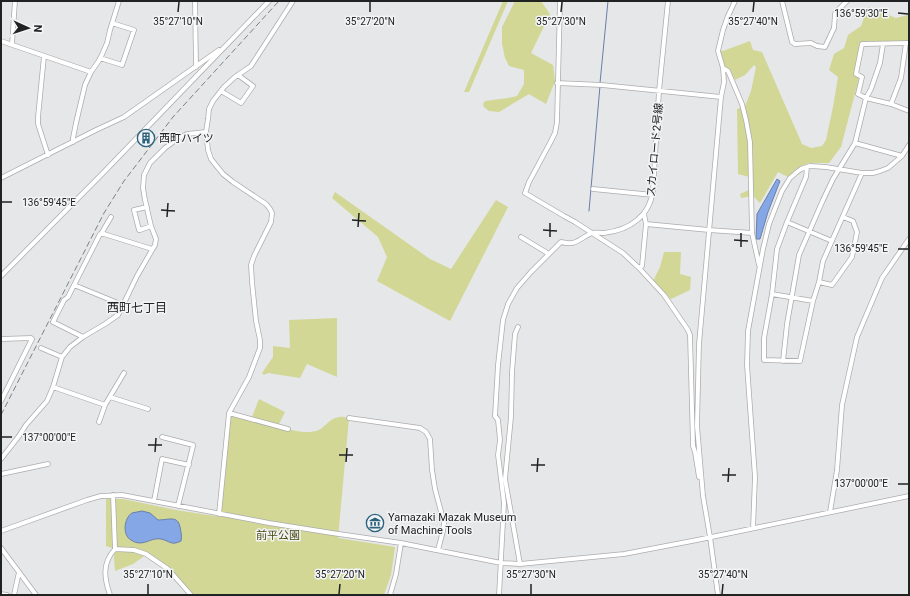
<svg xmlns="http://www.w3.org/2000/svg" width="910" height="596" viewBox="0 0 910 596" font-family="Roboto,'Noto Sans JP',sans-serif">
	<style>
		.green { fill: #d2d796 }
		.water { fill: #86a7e5; stroke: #687faa }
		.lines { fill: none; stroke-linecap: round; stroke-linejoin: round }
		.stream { stroke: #687faa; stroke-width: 1 }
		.minor-casing { stroke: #acacae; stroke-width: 5.5 }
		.minor { stroke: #fff; stroke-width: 4 }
		.rail { stroke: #7f8080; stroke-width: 1; stroke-dasharray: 6 3; stroke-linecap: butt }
		.ticks { fill: none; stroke: #212222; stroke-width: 1.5 }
		.labels { text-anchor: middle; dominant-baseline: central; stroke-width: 3; stroke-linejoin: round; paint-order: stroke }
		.poi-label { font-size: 11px; fill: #212222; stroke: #f3f4f6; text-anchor: start }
		.street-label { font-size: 11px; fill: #212222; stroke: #f3f4f6 }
		.park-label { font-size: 11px; fill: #474911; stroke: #f3f4f6 }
		.neighbourhood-label { font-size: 12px; fill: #212222; stroke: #f3f4f6 }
		.ticks-label { font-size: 10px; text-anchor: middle; fill: #212222; stroke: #f3f4f6; stroke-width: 3; stroke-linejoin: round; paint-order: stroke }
	</style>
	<rect width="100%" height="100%" fill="#e6e7e8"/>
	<path class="green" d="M503,1H508L469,92H464Z
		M515,1H541L550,14L531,53L553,65L555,81L546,104L529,94L499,112L489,111L484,107L483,104L485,101L508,98L517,96L524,84V70L509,66L505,58L502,44V27Z
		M868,7L896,18L908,15L909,13V41L860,42L854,74L859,78L841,147L829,163H809L797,168L788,177L778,172L760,203L753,196L741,198L740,194L749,190V177L738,174L737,109L745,106L751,91L756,67L754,65L745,75L735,80L730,69L724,67L720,50L723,51L750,41L753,50L762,52L802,144L811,148L822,146L826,140L833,107L838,77L829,70L834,54L844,48L848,35L861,26Z
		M335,192L430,259L451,269L496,200L508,207L450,321L377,281L387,257L378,237L332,198Z
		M664,252H681L680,274L691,277L690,290L671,299L653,281L660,267Z
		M337,318V377L307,364L300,378L268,373L264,375L262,373L273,357V346L290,348L289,320Z
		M259,399L285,412L278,426C291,430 306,435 319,430C326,426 331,417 340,417C343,416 347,418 349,418L338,538L395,547L391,575L384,595H191L168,569L147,554L133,564L115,571L114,557L115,549L106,546V499H123L176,510L221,517L229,413L275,424L252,417Z"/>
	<path class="water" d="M777,179L780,181L768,212L760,239H756L757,214Z
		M142,511L150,513L158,520C168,520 178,515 180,527C181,532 182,536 181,541C171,546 170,541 161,539C150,537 143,548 131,540C122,535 124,518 132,513C135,512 139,512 142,511Z"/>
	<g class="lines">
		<path class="stream" d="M600,83L608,1
			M589,211L600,86"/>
		<defs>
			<path id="minor" d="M195,1L196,67
				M560,1L557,122L555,133L550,143L529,182L525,193L564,216L575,222L623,253L639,268L642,266L646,224L644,214
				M782,1L792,42L795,44L811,43L817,46L825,47L834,28L835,14L836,12L847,1
				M1,41L91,72
				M909,43L862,44L856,74L862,77L858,94L866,98L891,104L909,111
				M12,44L15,1
				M44,56L38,117V124L48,155
				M100,58L122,65L134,30L112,23
				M723,68L728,71L742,104L746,120L750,142L752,233L759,265
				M557,83L602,85L721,97
				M221,91L241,103L253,86L238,75
				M891,104L901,78L906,43
				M73,142V138L76,123L85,85L91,72L100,59L107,43L110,30L119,1
				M855,143L902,156
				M807,167L806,177L787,222L777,249L772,294L764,338V360L800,361L813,301L819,282L823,261L862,173
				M1,178L96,130L124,117L219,50
				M593,189L653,195
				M147,207L134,210L139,230H140L151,226
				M787,222L832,241
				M646,224L709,230L752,233
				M101,234L111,217
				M521,237L549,254
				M639,268L664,295L688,330L690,335L693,446L695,452L699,477
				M1,276L104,172L269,1
				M819,282L832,285L852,257L857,232L853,221L843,217
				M74,285L123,305
				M772,294L813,301
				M518,327L515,334L512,372L511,417L505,479L520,564
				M83,337L53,322L64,300L68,297L100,234H104L152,249
				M1,339L31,338L32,339L1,401
				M41,348L62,357
				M783,361L787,324L799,255L823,200L833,179L855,143L866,98L871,89L880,63L883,44
				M53,387L105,405
				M110,397L148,409
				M229,413L288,429
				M349,418L420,428L426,432L430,439L432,470L435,489L444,523L443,531L438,550
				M99,422L105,405L124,373
				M162,437L193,445V446L178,506
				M1,459L19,436L26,425L47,401L53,387L62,357L70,347L83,337L105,324L118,315L123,305L137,276L155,245L156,239L151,226L145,200L143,188L144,175L150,163L165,148L177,139L187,134L206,132
				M1,474L48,464
				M154,501L162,459L189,465
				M830,512L837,470L842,405L857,337L882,278L909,239
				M219,514L229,413L249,377L260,348V340L256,321L252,282L251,265L254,256L271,222L272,213L270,209L266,204L233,182L223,174L211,159L208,150L206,132L208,119L209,109L213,101L224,87L235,77L251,66L293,1
				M753,528L755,477L747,365L748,331L763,249L769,224L782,191L790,178L797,172L801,169L810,166L826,167L862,173H873L880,171L888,168L902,156L909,145
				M1,531L87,500L101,496L122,495L269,523L332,533L401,543L501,563L520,564L624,554L697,540L909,496
				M1,548L36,595
				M115,549L134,550L146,554L168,569L191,595
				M1,594L7,595
				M14,595L19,572
				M110,595C104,578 102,563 115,549L113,495
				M390,595L396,574L401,543
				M499,595L504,503L498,455L500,440L498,420L495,416L498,365L503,320L508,304L517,288L531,272L561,242C574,245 576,242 586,236C588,235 591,233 592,233C596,232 600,233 604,233C630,230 650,216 653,190L659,91L668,1
				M718,595L710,537L703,496L697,426L699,344L721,97L724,82L723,68L718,51L723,30L728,16L735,1"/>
		</defs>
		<use href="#minor" class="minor-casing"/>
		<use href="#minor" class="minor"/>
		<path class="rail" d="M1,415L104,213L124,181L173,117L279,1"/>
	</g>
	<path class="ticks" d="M178,12L179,2M370,12V2M561,12L562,2M753,12L754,2M898,13L908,14M2,202H12M161,210L175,211M167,217L168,203M352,220L366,221M358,227L359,213M543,230L557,231M550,237V223M734,240L748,241M741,247V233M898,249H908M2,437H12M148,445H162M155,452L156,438M339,455H353M346,462L347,448M531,465H545M537,472L538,458M722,475H736M728,482L729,468M898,484H908M148,594V584M339,594L340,584M531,594V584M722,594L723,584"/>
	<defs>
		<symbol id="building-ring" viewBox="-11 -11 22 22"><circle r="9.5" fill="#f3f4f6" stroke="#2b627d" stroke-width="1.5"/><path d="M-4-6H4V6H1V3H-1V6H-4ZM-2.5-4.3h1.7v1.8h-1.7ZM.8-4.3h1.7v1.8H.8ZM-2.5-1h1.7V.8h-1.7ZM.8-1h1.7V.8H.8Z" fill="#2b627d"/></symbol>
		<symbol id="museum-ring" viewBox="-11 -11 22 22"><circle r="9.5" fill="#f3f4f6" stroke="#2b627d" stroke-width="1.5"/><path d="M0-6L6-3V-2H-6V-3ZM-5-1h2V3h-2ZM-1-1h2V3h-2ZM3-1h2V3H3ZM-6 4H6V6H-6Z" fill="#2b627d"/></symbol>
	</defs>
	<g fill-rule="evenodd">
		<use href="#building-ring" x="136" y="128" width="20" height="20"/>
		<use href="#museum-ring" x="365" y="513" width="20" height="20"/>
	</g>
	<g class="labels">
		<g class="poi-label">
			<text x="159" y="138">西町ハイツ</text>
			<text x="388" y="517">Yamazaki Mazak Museum<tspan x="388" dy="13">of Machine Tools</tspan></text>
		</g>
		<g class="street-label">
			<text transform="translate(655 150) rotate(-85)">スカイロード2号線</text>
		</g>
		<g class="park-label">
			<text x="278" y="535">前平公園</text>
		</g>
		<g class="neighbourhood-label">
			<text x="137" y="308">西町七丁目</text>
		</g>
	</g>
	<g class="ticks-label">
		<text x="861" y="17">136°59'30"E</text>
		<text x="178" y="25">35°27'10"N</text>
		<text x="370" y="25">35°27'20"N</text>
		<text x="561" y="25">35°27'30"N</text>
		<text x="753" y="25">35°27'40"N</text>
		<text x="49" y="206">136°59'45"E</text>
		<text x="861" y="252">136°59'45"E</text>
		<text x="49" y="441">137°00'00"E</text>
		<text x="861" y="487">137°00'00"E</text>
		<text x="148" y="578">35°27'10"N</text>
		<text x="340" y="578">35°27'20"N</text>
		<text x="531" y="578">35°27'30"N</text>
		<text x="723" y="578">35°27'40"N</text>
	</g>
	<rect width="910" height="596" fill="none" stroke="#212222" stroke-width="4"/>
	<g transform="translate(28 28) rotate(93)" stroke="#f3f4f6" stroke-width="3" paint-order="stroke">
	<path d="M0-3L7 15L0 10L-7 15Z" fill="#212222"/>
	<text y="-6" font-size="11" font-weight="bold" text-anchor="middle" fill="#212222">N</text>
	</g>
</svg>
